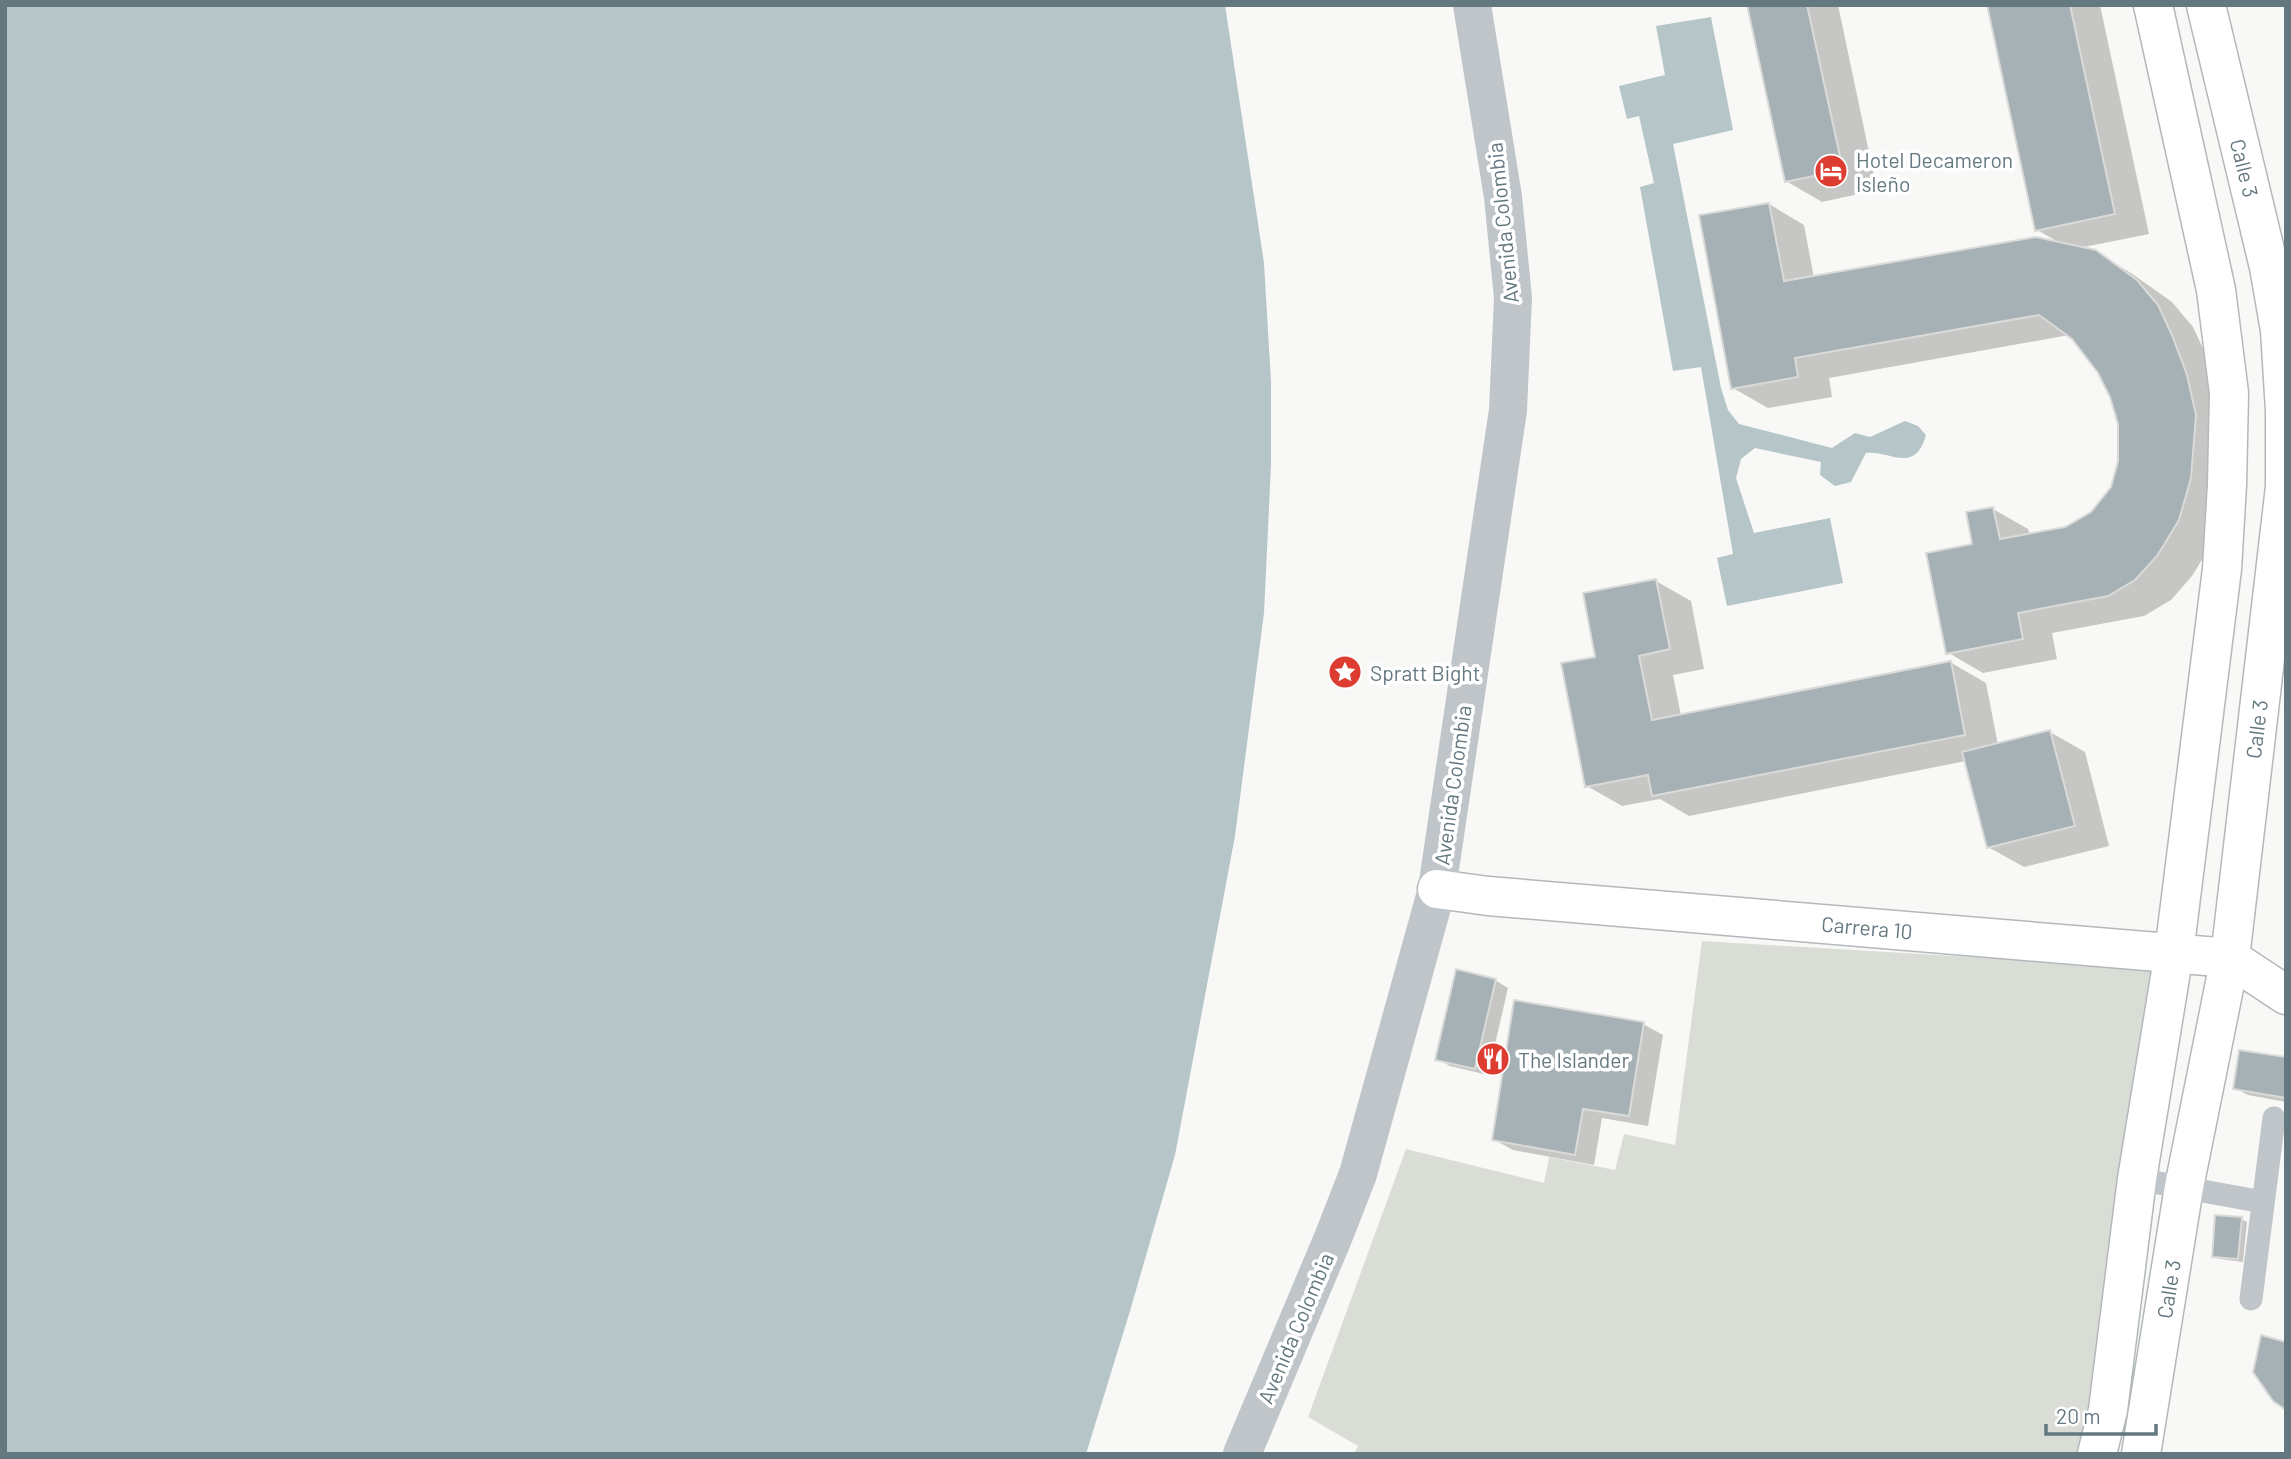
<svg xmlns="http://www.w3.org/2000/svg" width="2291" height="1459" viewBox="0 0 2291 1459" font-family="Barlow,sans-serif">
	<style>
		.green { fill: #d9ddd5 }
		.water { fill: #b6c5c7 }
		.shadow { fill: #0003 }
		.building { fill: #a6b1b5; stroke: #dadad8; stroke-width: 2 }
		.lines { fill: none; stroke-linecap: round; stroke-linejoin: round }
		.secondary-casing { stroke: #b2b9bc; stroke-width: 41 }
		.highway-casing { stroke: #b3b8bb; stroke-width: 41 }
		.lane { stroke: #bfc5c8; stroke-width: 23 }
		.street { stroke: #bfc5c8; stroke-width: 38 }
		.secondary { stroke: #fff; stroke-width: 38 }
		.highway { stroke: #fff; stroke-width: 38 }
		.labels { text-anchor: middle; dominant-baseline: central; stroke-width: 7; stroke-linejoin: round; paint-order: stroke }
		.poi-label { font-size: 21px; fill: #647880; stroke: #fff; text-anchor: start }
		.street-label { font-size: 21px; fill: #647880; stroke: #fff }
	</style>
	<rect width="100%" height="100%" fill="#f8f8f6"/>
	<path class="green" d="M1702,941L2156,968L2081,1454H1354L1358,1446L1308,1417L1406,1149L1544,1183L1549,1157L1615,1170L1624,1134L1675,1145Z"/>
	<path class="water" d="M5,5H1225L1264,263L1271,382V465L1264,613L1235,836L1175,1155L1130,1311L1086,1454H5Z
		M1711,17L1733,130L1673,144L1721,388L1728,410L1739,424L1832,448L1855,433L1870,437L1905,421L1918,426L1926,435C1915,475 1889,450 1866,453L1851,482L1835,486L1820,475L1821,462L1755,448L1741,459L1736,478L1754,533L1830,518L1843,583L1727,606L1717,558L1733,554L1701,367L1673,371L1640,187L1654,183L1639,116L1627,119L1619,86L1665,75L1656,26Z"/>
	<path class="shadow" d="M1749,5H1838L1877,190L1822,202L1786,181Z
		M1989,5H2100L2149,234L2079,248L2095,252L2131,273L2172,302L2193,327L2207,357L2222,396L2214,540L2192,576L2171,600L2144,616L2052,633L2057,659L1983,673L1947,652L1974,546L1993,509L2028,529L2030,535L2065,529L2093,513L2113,488L2119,461V423L2112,396L2100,372L2069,335L1829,378L1832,397L1768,408L1733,388L1769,204L1804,225L1814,278L2060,243L2037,230Z
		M1656,581L1691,601L1704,669L1673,675L1681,716L1950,662L1986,683L1998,745L2050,732L2085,752L2109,846L2024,867L1988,847L1966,761L1689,816L1660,799L1622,806L1587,786L1597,658Z
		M1495,980L1508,988L1488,1075L1450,1066L1437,1059Z
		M1643,1024L1663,1035L1648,1126L1602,1118L1594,1165L1513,1150L1493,1139Z
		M2286,1059V1102L2248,1095L2235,1088Z
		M2241,1219L2247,1222L2243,1262L2220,1259L2214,1256Z"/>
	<path class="building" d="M1747,5H1807L1843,170L1785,182Z
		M1987,5H2070L2115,214L2035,231Z
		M1769,203L1784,281L2036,237L2096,250L2137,280L2158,305L2172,335L2187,375L2196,415L2191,478L2179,520L2157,556L2135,580L2108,596L2018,613L2023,639L1946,654L1926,553L1972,544L1966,512L1993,507L2000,539L2065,527L2091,512L2111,487L2118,461V424L2110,397L2098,373L2072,339L2039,315L1795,358L1798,377L1731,389L1699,215Z
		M1656,579L1670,649L1639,656L1652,720L1951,661L1965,735L1652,796L1648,775L1585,787L1561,663L1595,657L1583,593Z
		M2050,730L2075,826L1987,848L1962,752Z
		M1456,969L1496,979L1475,1069L1435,1060Z
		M1514,1000L1644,1022L1629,1116L1583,1109L1575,1155L1492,1140Z
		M2239,1050L2286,1057V1098L2233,1089Z
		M2215,1215L2242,1217L2238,1259L2212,1257Z
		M2261,1335L2286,1342V1410L2273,1401L2253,1372Z"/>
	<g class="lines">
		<defs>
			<path id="secondary" d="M1437,889L1488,896L2230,958L2286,995"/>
			<path id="highway" d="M2097,1454L2108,1410L2137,1179L2174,953L2222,569L2227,485L2229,393L2216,290L2153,5
				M2141,1454L2184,1187L2230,958L2285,487V411L2280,330L2269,267L2206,5"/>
		</defs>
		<use href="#secondary" class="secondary-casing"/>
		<use href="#highway" class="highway-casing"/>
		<path class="lane" d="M2137,1179L2263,1202
			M2251,1299L2274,1118"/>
		<path class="street" d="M1242,1454L1333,1238L1358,1174L1437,889L1508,410L1513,298L1503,197L1472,5"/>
		<use href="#secondary" class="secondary"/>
		<use href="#highway" class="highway"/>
	</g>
	<defs>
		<symbol id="hotel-disc" viewBox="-11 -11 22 22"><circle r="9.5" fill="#dd3d30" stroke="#fff"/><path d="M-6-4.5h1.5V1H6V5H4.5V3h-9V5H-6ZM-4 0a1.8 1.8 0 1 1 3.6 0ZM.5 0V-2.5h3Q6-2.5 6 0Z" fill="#fff"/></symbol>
		<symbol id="sight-disc" viewBox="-11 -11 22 22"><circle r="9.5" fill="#dd3d30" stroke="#fff"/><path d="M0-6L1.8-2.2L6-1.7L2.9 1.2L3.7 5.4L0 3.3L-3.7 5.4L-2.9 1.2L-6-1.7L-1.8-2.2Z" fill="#fff"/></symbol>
		<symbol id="restaurant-disc" viewBox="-11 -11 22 22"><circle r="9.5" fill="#dd3d30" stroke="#fff"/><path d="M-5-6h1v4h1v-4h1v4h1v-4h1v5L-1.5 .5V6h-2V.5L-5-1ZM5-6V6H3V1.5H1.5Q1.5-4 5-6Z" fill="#fff"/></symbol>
	</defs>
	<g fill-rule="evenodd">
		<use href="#hotel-disc" x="1812" y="152" width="38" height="38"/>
		<use href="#sight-disc" x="1326" y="653" width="38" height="38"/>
		<use href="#restaurant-disc" x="1474" y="1040" width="38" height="38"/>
	</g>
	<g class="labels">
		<g class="poi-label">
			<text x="1856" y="159">Hotel Decameron<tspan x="1856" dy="24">Isleño</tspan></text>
			<text x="1370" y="672">Spratt Bight</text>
			<text x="1518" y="1059">The Islander</text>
		</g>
		<g class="street-label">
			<text transform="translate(2245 168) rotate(76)">Calle 3</text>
			<text transform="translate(1502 223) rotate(-96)">Avenida Colombia</text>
			<text transform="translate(2256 729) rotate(-83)">Calle 3</text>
			<text transform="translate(1452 785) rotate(-82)">Avenida Colombia</text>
			<text transform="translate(1867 927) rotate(5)">Carrera 10</text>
			<text transform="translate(2168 1289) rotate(-81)">Calle 3</text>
			<text transform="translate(1295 1328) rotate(-67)">Avenida Colombia</text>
		</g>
	</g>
	<rect width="2291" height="1459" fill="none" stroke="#647880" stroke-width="14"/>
	<path d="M2046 1424v10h110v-10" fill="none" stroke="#647880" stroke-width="3.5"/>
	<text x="2056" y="1424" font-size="21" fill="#647880" stroke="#ffffff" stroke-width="5" paint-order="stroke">20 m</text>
</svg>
